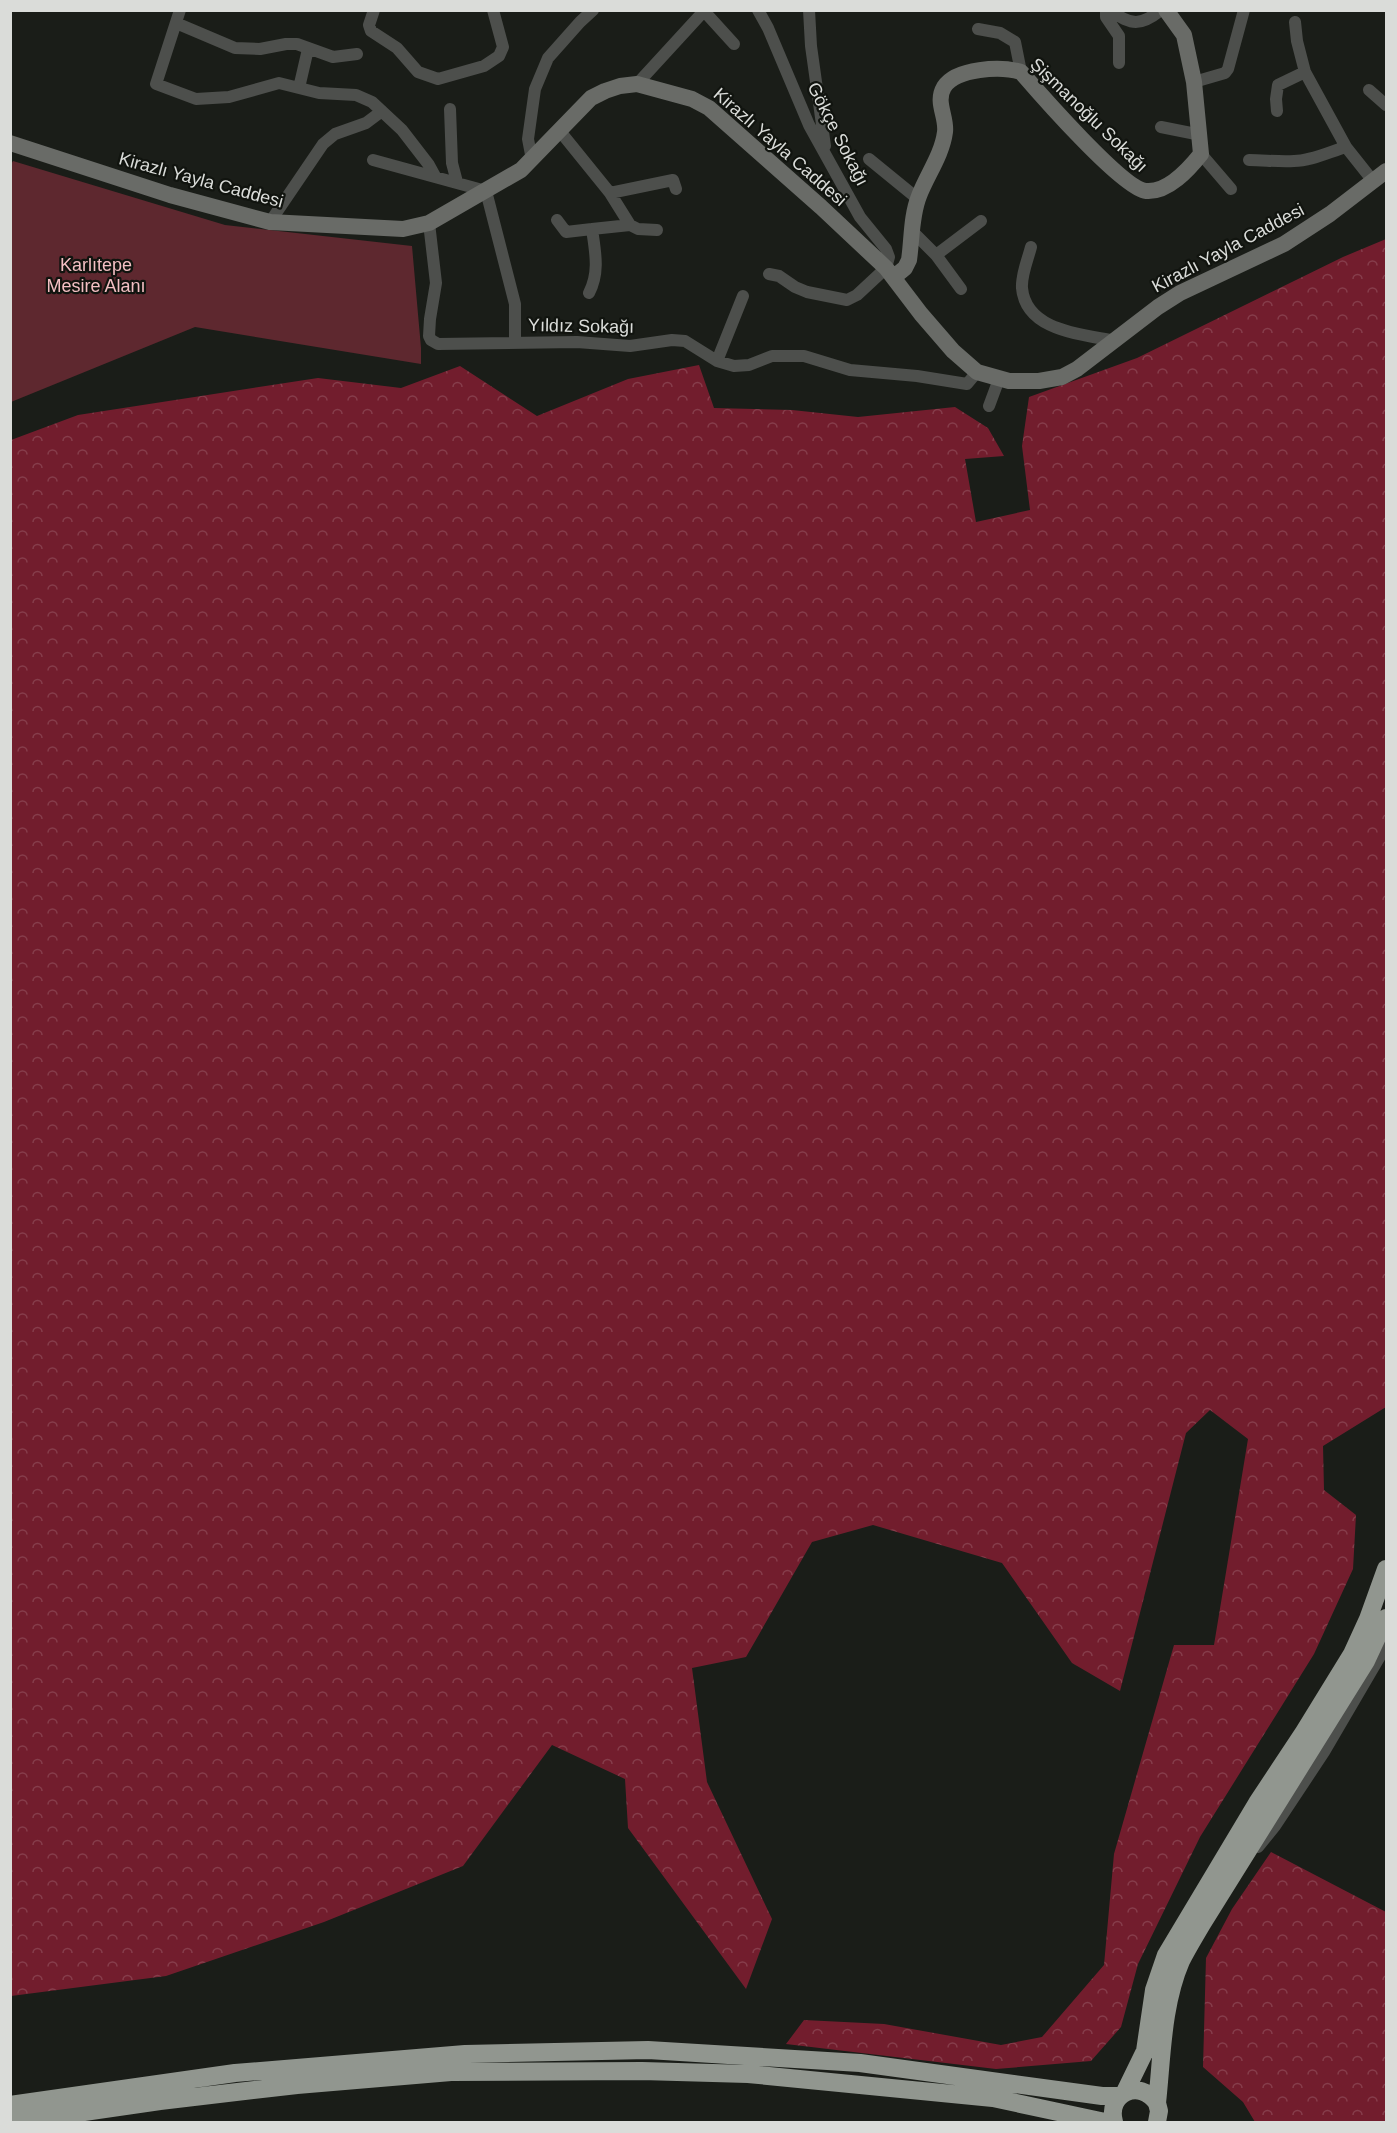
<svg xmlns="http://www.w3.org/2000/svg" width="1397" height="2133" viewBox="0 0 1397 2133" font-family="Helvetica,sans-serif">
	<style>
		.forest { fill: url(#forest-crowns) }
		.park { fill: #5e282f }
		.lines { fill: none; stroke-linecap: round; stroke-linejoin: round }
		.street { stroke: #4d4f4c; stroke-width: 12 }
		.secondary { stroke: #696b67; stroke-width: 16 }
		.highway { stroke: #91968f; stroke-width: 18 }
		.labels { text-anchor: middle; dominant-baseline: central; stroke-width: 4.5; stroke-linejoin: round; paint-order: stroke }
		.street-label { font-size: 18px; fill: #dadcd9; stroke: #11140f }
		.park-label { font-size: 18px; fill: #f3bfc3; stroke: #11140f }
	</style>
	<defs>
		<pattern id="forest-crowns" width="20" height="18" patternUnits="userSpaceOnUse" patternTransform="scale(1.5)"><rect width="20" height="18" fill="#721d2d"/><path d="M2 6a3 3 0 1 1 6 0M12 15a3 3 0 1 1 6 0" fill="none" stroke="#863d4b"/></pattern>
	</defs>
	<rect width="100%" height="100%" fill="#1a1d18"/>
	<path class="forest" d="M1386,239V1407L1323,1446L1324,1490L1356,1515L1353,1569L1314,1654L1200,1837L1138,1964L1121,2027L1091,2061L996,2069L786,2044L804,2020L884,2024L1001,2045L1042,2037L1104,1965L1114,1854L1174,1645H1214L1248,1439L1210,1410L1186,1433L1120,1691L1072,1663L1002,1563L873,1525L812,1542L746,1657L692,1668L707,1782L772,1919L746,1989L628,1828L625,1779L552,1745L463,1866L324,1922L166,1976L11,1996V440L78,415L318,378L401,388L460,366L537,416L628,379L699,365L714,408L792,410L858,417L955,407L988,428L1004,456L965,459L976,522L1030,510L1022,446L1029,397L1137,358L1343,257Z
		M1271,1852L1386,1912V2122H1255L1243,2102L1203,2067L1206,1958L1232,1909Z"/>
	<path class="park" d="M13,161L225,225L412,246L421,348V364L195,327L11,402L10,166Z"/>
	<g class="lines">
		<path class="street" d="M180,10L156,84L196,99L229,97L279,83L319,93L356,95L372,102L402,130L429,165L435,176
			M374,10L369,25L371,31L397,48L418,72L438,79L484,66L499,56L503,47L493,10
			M758,10L768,28L809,125L860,217L886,249L889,257L886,268L857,295L847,300L807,292L795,287L779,276L769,274
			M809,10L811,46L825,146
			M1109,10L1106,12V17L1119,36V63
			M1110,10C1131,26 1141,26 1161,10
			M1295,22L1297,41L1305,72L1346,147L1373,181
			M176,23L235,48L260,49L286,44H297L333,57L357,54
			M978,29L1000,33L1015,42L1021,72
			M1194,82L1225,73L1228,69L1244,10
			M637,84L704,11L734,44
			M299,88L308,49
			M1369,90L1386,105
			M450,109L452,163L457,182
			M1277,111L1276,99L1278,85L1305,72
			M1161,127L1201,135
			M559,130L610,193L630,225L638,229L657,230
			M1201,154L1231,189
			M869,159L918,199
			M373,160L486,191L515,304V343
			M532,160L528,139L535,89L548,58L580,22L593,10
			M1249,160C1264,160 1279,162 1294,161C1311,161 1329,152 1346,147
			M610,193L673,180L676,189
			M557,220L566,232L592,229
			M270,222L323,144L335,134L366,123L382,111
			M429,223L436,283L430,319L429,336L431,340L438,344L577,342L630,346L672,340L685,341L717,361L734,366L749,365L772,356H804L850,370L917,376L967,384L977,372
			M912,231L936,255L961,289
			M1031,247C1028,259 1021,275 1022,288C1026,331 1081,334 1115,341
			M936,255L981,221
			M589,293C600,272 595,251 592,229L630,225
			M717,361L743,296
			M989,406L999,379
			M1258,1847L1275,1826L1324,1752L1386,1646"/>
		<path class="secondary" d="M10,143L170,195L270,222L403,229L429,223L521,170L591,98L605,91L620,86L637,84L692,99L709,108L821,207L886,268L921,314L953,351L977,372L1009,381H1039L1062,377L1077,369L1158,307L1180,293L1284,244L1330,214L1386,171
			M894,277L905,268L909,260C912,240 911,216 919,196C927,175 942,155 945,132C947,117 935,102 944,87C956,68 1001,66 1021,72C1040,94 1123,189 1146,191C1168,193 1189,169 1201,154L1194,82L1184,35L1166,10"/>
		<path class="highway" d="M1125,2092L1145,2051L1154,1990L1166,1955L1257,1803L1304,1732L1352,1654L1368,1619L1386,1569
			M10,2105L235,2073L465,2054L648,2050L860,2063L1102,2096H1119
			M15,2122L160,2101L297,2085L451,2072L642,2071L748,2074L993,2098L1105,2122
			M1114,2122C1106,2093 1140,2078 1157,2103
			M1157,2122L1159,2111L1157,2103C1162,2057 1162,2005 1181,1961C1187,1949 1195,1936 1202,1924L1366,1661L1386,1618"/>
	</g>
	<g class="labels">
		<g class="street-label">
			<text transform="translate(1089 115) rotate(44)">Şişmanoğlu Sokağı</text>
			<text transform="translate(838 134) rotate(63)">Gökçe Sokağı</text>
			<text transform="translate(780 147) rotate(41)">Kirazlı Yayla Caddesi</text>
			<text transform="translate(201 180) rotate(15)">Kirazlı Yayla Caddesi</text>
			<text transform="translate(1228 248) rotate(-28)">Kirazlı Yayla Caddesi</text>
			<text transform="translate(581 326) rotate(1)">Yıldız Sokağı</text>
		</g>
		<g class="park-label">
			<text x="96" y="265">Karlıtepe<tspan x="96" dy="21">Mesire Alanı</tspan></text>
		</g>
	</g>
	<rect width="1397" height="2133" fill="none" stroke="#dadcd9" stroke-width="24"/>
</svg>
